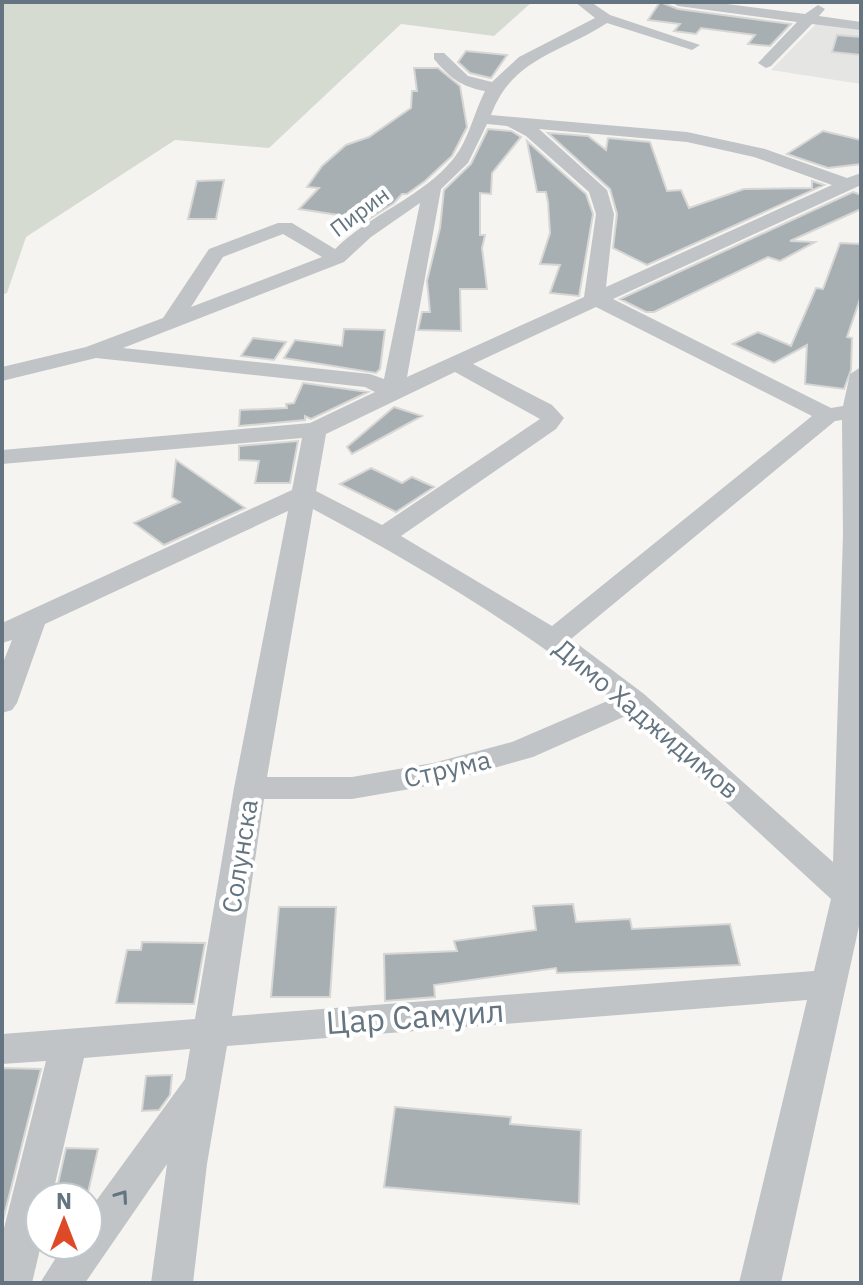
<svg xmlns="http://www.w3.org/2000/svg" width="863" height="1285" viewBox="0 0 863 1285" font-family="'IBM Plex Sans',sans-serif">
	<style>
		.built { fill: #e5e6e4 }
		.green { fill: #d6dbd2 }
		.building { fill: #a7afb3; stroke: #d6d6d4; stroke-width: 2 }
		.lines { fill: none; stroke-linecap: round; stroke-linejoin: round }
		.street { fill: #c0c4c7; fill-rule: evenodd }
		.oneway { stroke: #647581 }
		.labels { text-anchor: middle; dominant-baseline: central; stroke-width: 8; stroke-linejoin: round; paint-order: stroke }
		.far-street-label { font-size: 22px; fill: #647581; stroke: #fff }
		.street-label { font-size: 26px; fill: #647581; stroke: #fff }
		.near-street-label { font-size: 32px; fill: #647581; stroke: #fff }
	</style>
	<rect width="100%" height="100%" fill="#f5f4f1"/>
	<path class="built" d="M818,22L861,28V84L771,70Z"/>
	<path class="green" d="M2,2H532L494,36L401,24L269,148L175,140L26,237L7,293L2,295Z"/>
	<path class="building" d="M660,2L678,9L791,24L770,46L748,44L755,35L701,28L696,34L674,31L680,24L648,20Z
		M837,35L861,37V55L832,52Z
		M466,51L507,55L491,78L470,73L458,62Z
		M414,68H438L460,86L467,127L452,156L425,181L407,194H402L394,203L363,223L334,218L338,215L299,209L319,188L307,187L322,166L346,145L369,137L411,108L412,91H417Z
		M488,129L511,131L521,137L492,173L491,194L480,193V235H485L482,248L487,289H460L461,331L418,330L422,312H430L427,281L440,228L444,190L471,164Z
		M823,131L861,140V164L828,168L787,154Z
		M548,133L588,136L606,150L608,138L650,142L667,191L681,190L689,208L744,189L812,188V181L824,185L647,265L613,248L617,214L610,189Z
		M527,141L586,194L593,214L579,296L550,293L560,265L540,264L550,233L548,202L546,192H537Z
		M224,180L216,219H188L197,181Z
		M853,192L861,195V209L790,241L815,242L780,261L768,257L654,312H646L620,299Z
		M840,243L861,244V296L847,337L852,338L851,370L844,389L805,384L807,345L774,363L733,344L758,332L791,346L816,288L823,289Z
		M344,329L385,330L380,369L376,373L284,358L295,340L342,346Z
		M253,338L286,342L274,360L241,356Z
		M303,383L368,392L311,419L305,416V420L239,426L240,410L287,408L286,404L294,403Z
		M394,407L422,416L352,454L347,447Z
		M298,441L290,483H255L259,461L239,460V446Z
		M176,460L245,508L164,545L134,523L180,502L172,497Z
		M371,468L402,483L412,477L434,487L396,512L340,484Z
		M573,904L576,922L630,919L632,929L730,924L740,965L557,973L556,968L434,985L435,997L385,1001L384,954L457,951L454,941L536,930L533,906Z
		M279,907H336L330,997H271Z
		M142,942L205,943L194,1004L116,1003L127,950H141Z
		M2,1068L41,1069L2,1224Z
		M172,1075L170,1095L159,1110L142,1111L146,1076Z
		M395,1107L511,1117L510,1124L581,1130L579,1204L384,1187Z
		M66,1148L98,1149L87,1197H55Z"/>
	<g class="lines">
		<path class="street" d="M575,2H591L610,15L700,45L692,50L607,23C561,53 512,58 491,115L687,132L765,149L847,178L861,173V185L613,299L831,408L843,406L850,374L861,367V917L781,1283H739L807,1000L227,1046L207,1164L193,1283H151L167,1164L85,1283H40L64,1245H88V1212L185,1079L190,1049L84,1058L52,1197H40L41,1245L32,1283H2V1236L46,1061L2,1064V1034L195,1019L234,788L288,511L45,624L17,703L12,710L2,713V665L12,640L2,643V623L292,490L302,438L2,464V450L310,423L375,392L365,387L96,358L2,381V367L86,347L163,318L209,249L278,223H292L335,249C370,214 423,197 454,158C469,139 474,112 485,91C461,87 449,77 434,59V53H444L468,76L492,82L519,57L595,18ZM487,124L507,126L526,136L589,192L596,214L584,297L407,377L441,189L468,163ZM539,129L687,142L754,157L832,185L606,287L614,214L607,190ZM420,203L384,379L370,374L123,348L344,262L371,237ZM283,234L322,257L191,307L223,257ZM596,307L812,416L552,626L401,536L556,429L564,418L552,405L473,364ZM455,372L540,419L382,525L316,491L326,434ZM842,420L843,534L833,862L644,694L571,639L835,421ZM313,509C418,565 519,626 612,699L512,742L433,763L352,777H267ZM630,714L831,899L814,971L232,1016L264,799H352L433,785L533,757Z
			M671,2H711L805,14L818,5L825,9L819,16L861,22V30L812,24L771,66L766,68L758,63L797,22L678,6Z"/>
	</g>
	<defs><path id="oneway-chevron" d="M-2-3.5L2.5 0L-2 3.5" fill="none" stroke-width="1.6" stroke-linecap="round" stroke-linejoin="round" transform="scale(2)"/></defs>
	<use class="oneway" href="#oneway-chevron" transform="translate(122 1196) rotate(-55)"/>
	<g class="labels">
		<g class="far-street-label">
			<text transform="translate(359 211) rotate(-37)">Пирин</text>
		</g>
		<g class="street-label">
			<text transform="translate(647 718) rotate(40)">Димо Хаджидимов</text>
			<text transform="translate(447 768) rotate(-13)">Струма</text>
			<text transform="translate(239 856) rotate(-81)">Солунска</text>
		</g>
		<g class="near-street-label">
			<text transform="translate(415 1016) rotate(-4)">Цар Самуил</text>
		</g>
	</g>
	<rect width="863" height="1285" fill="none" stroke="#647581" stroke-width="8"/>
	<g transform="translate(64 1221)"><circle r="38" fill="#ffffff" stroke="#c1c8cd" stroke-width="2"/>
	<path d="M0-6L14 30L0 20L-14 30Z" fill="#de4a27"/>
	<text y="-12" font-size="22" font-weight="bold" text-anchor="middle" fill="#647581">N</text>
	</g>
</svg>
